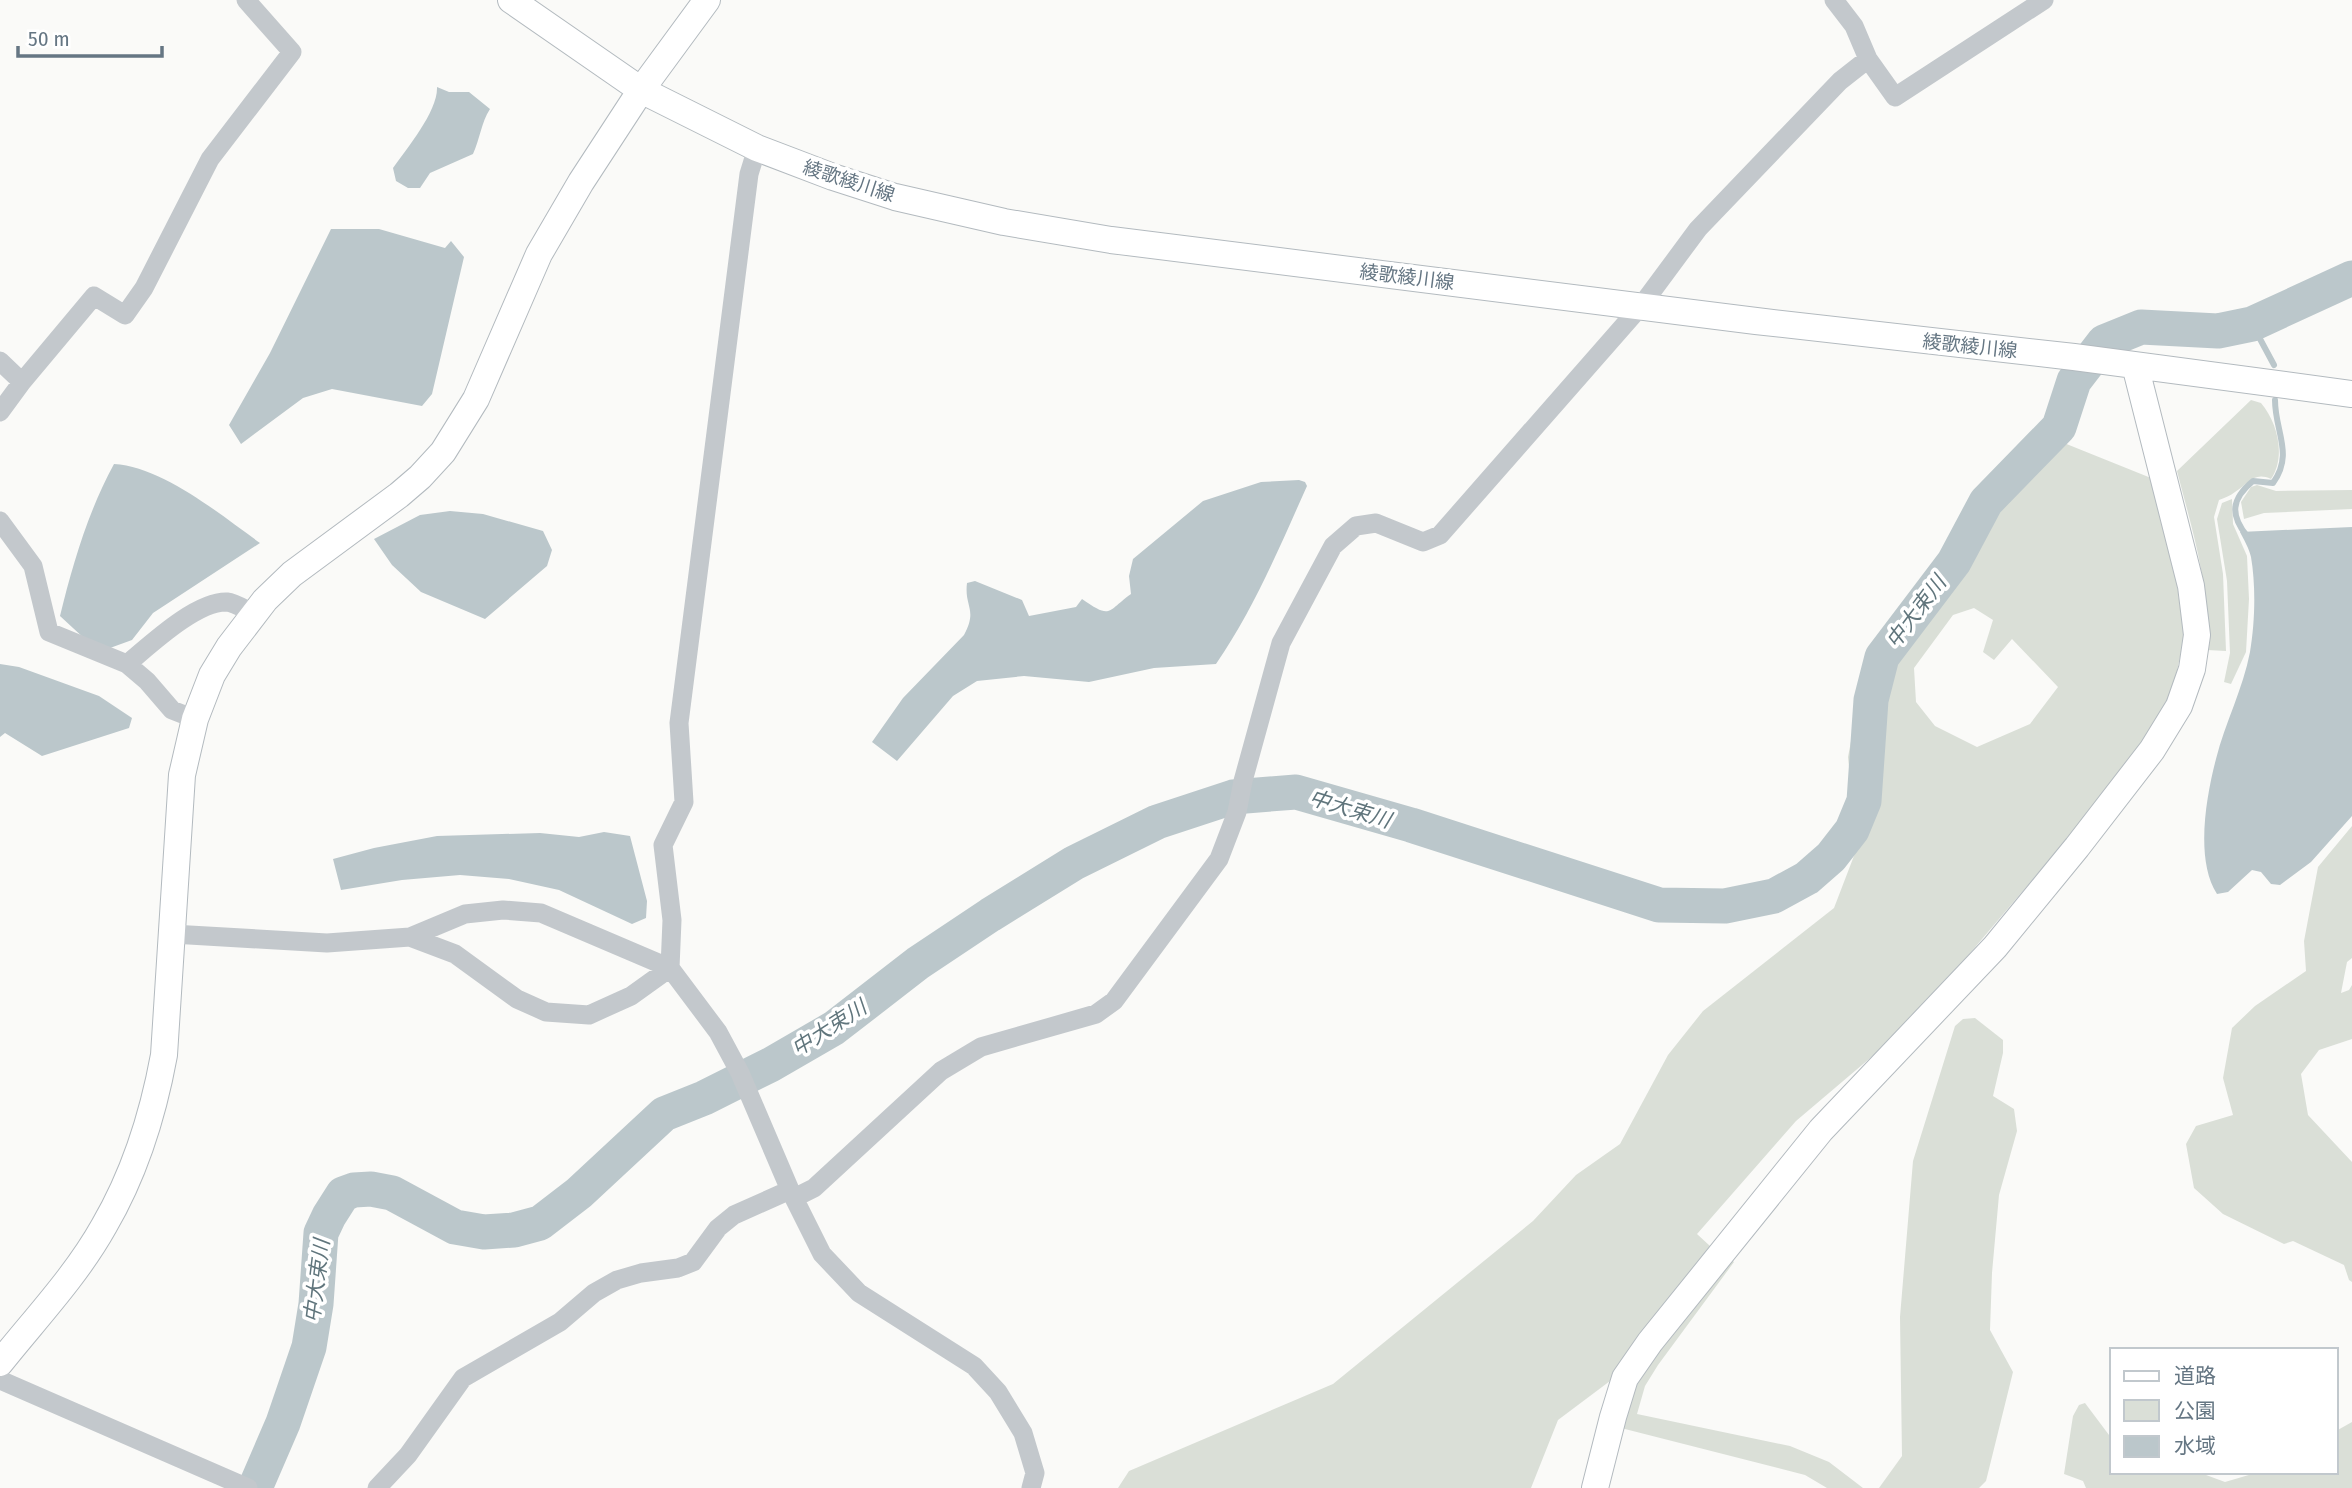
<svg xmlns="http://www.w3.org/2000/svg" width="2352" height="1488" viewBox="0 0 2352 1488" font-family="'Fira Sans Condensed','Noto Sans JP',sans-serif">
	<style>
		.green { fill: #dadfd7; fill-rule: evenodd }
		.water { fill: #bbc7cb }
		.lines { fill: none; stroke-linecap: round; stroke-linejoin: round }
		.stream { stroke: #bbc7cb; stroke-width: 6 }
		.river { stroke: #bbc7cb; stroke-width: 35 }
		.secondary-casing { stroke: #b3babf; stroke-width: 28 }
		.street { stroke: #c3c8cc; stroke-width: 19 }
		.secondary { stroke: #fff; stroke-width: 26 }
		.labels { text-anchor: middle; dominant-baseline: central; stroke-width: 7; stroke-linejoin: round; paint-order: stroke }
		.street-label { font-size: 19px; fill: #657683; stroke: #fff }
		.water-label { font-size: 21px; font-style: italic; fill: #60757c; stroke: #fff }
	</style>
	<rect width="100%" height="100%" fill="#fafaf8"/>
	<path class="green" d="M2251,400L2261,403C2278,423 2286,457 2271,479C2254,471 2248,484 2235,492C2230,496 2224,498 2219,500L2214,517L2223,574L2226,651L2207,650C2210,585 2193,533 2177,471Z
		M2064,443L2151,478L2174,561L2184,638L2172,694L2145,740L2116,781L1932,998L1882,1048L1796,1121L1697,1234L1710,1246L1618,1375L1558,1420L1531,1488H1118L1129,1471L1333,1384L1533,1221L1576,1175L1620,1144L1668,1055L1703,1011L1834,908L1857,848L1848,757L1862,683L1920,616L1964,558L1996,506ZM1974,608L1993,620L1983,652L1994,660L2012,639L2058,687L2030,724L1977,747L1935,726L1916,702L1914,668L1953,615Z
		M2257,485L2276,491L2352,490V509L2264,513L2244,519L2241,502L2251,487Z
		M2232,499L2233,524L2247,556L2249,599L2246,652L2231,684L2224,682L2230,653L2227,581L2217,519L2222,503Z
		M2352,826V958L2347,962L2341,993L2349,990L2352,985V1039L2319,1050L2301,1074L2308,1115L2352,1162V1282L2349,1280L2344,1265L2293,1241L2284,1244L2223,1214L2194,1188L2186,1144L2196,1126L2233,1115L2223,1078L2232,1028L2255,1006L2306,971L2304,941L2318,867Z
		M1975,1018L2003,1040V1053L1993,1096L2014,1109L2017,1131L1999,1195L1992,1273L1990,1330L2013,1372L1986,1481L1979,1488H1879L1902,1456L1900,1317L1913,1161L1955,1026L1963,1019Z
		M1729,1258L1734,1262L1658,1365L1645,1386L1637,1414L1790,1446L1829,1462L1863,1488H1827L1805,1475L1621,1428L1636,1384L1646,1368Z
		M2085,1403L2112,1439V1472H2198L2225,1482L2259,1472H2336V1431L2352,1422V1488H2086L2083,1481L2064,1474L2073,1416L2079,1405Z"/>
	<path class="water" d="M437,87L449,92H469L490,109C481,123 480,139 473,154L430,173L420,188H408L396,181L393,168C407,148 438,111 437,87Z
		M331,229H379L445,248L451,241L464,257L432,394L422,406L332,389L303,398L241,444L229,425L270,353Z
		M114,464C163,467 221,515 260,543L153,613L132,640L110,648L86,640L60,616C73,563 88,512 114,464Z
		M1299,480L1305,482L1307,486C1280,546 1254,609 1216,664L1154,668L1089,682L1024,676L977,681L953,696L897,761L872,742L903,698L964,635C978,609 964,607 967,583L975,581L1022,600L1029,616L1076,607L1082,599C1112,620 1107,611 1131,594L1129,576L1133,559L1203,501L1261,482Z
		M450,511L483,514L543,531L552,550L547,566L485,619L421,592L392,565L374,539L420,515Z
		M2352,527V816L2311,862L2280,885L2271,884L2261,872L2252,870L2228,892L2217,894C2195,860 2206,797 2216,759C2225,723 2243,689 2250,652C2255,623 2256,586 2251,557C2249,548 2244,540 2240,532Z
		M0,664L19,667L99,696L132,718L129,728L42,756L5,733L0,737Z
		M604,832L630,836L647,901L646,918L632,924L559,890L509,879L460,875L402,880L341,890L333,859L374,848L437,836L540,833L579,837Z"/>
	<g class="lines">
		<path class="stream" d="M2252,324L2274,365
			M2247,536C2230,515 2231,499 2253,481L2273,483C2294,454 2275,432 2275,400"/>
		<path class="river" d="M255,1488L283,1423L309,1347L316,1304L321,1233L329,1216L343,1194L354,1190L371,1189L392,1193L455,1227L484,1232L514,1230L540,1223L579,1193L664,1114L704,1098L770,1065L834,1028L918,963L990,915L1074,863L1157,822L1233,797L1296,792L1411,825L1659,905L1725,906L1774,896L1807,878L1831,857L1852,830L1864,801L1871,700L1882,657L1954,562L1986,502L2059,427L2074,381L2104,342L2141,327L2218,331L2252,324L2352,278"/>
		<defs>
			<path id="secondary" d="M511,0L641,90L757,148L833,177L895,197L1004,222L1111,240L1756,321L2074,357L2352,394
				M0,1363C35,1319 76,1276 104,1226C135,1173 153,1115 164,1055L182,775L195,719L212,675L229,647L265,600L292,574L399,495L420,477L443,452L476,399L539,254L581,182L641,90L707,0
				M1595,1488L1613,1417L1625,1378L1650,1342L1821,1130L1995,947L2077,847L2152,750L2179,706L2192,669L2197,635L2191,586L2135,365"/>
		</defs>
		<use href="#secondary" class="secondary-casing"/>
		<path class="street" d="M1834,0L1854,26L1868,59L1895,97L2044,0
			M0,361L22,382
			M0,412L22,382L94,296L125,315L144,288L210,159L292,52L246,0
			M0,521L33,566L49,632L127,664C150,645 196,601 227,602C235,603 246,610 253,613
			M127,664L147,681L172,710L195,719
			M172,934L327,943L410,937L465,914L503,910L541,913L670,968L718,1032L740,1073L790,1190L822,1254L859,1293L974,1366L998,1392L1023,1433L1035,1473L1031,1488
			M410,937L455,954L517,999L546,1012L589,1015L631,996L670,968
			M670,968L672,920L663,845L684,802L679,723L749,174L757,148
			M794,1198L814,1188L941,1071L981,1047L1096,1014L1114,1001L1219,859L1237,812L1243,781L1281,643L1333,546L1356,526L1376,523L1423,542L1440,535L1641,306L1698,229L1840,81L1868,59
			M0,1380L248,1488
			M377,1488L408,1455L463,1378L560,1322L594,1293L617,1280L641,1273L678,1268L693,1262L718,1228L734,1215L790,1190"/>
		<use href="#secondary" class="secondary"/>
	</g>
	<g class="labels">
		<g class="street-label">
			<text transform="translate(849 181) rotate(18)">綾歌綾川線</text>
			<text transform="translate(1407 277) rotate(7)">綾歌綾川線</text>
			<text transform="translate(1970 346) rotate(6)">綾歌綾川線</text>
		</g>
		<g class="water-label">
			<text transform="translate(1916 612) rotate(-53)">中大束川</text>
			<text transform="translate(1350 809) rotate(17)">中大束川</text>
			<text transform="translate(829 1028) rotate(-33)">中大束川</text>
			<text transform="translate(317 1281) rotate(-83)">中大束川</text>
		</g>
	</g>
	<rect x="2110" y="1348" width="228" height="126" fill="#ffffff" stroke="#c1c8cd" stroke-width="2"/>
	<rect x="2124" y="1371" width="35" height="10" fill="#ffffff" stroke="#c1c8cd" stroke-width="2"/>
	<text x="2174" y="1383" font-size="21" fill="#657683">道路</text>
	<rect x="2124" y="1400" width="35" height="21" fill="#dadfd7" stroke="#c1c8cd" stroke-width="2"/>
	<text x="2174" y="1418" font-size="21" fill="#657683">公園</text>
	<rect x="2124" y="1436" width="35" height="21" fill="#bbc7cb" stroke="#c1c8cd" stroke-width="2"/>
	<text x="2174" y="1453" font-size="21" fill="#657683">水域</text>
	<path d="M18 46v10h144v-10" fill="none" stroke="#657683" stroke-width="3.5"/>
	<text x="28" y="46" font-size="21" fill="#657683" stroke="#ffffff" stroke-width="5" paint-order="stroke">50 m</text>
</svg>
